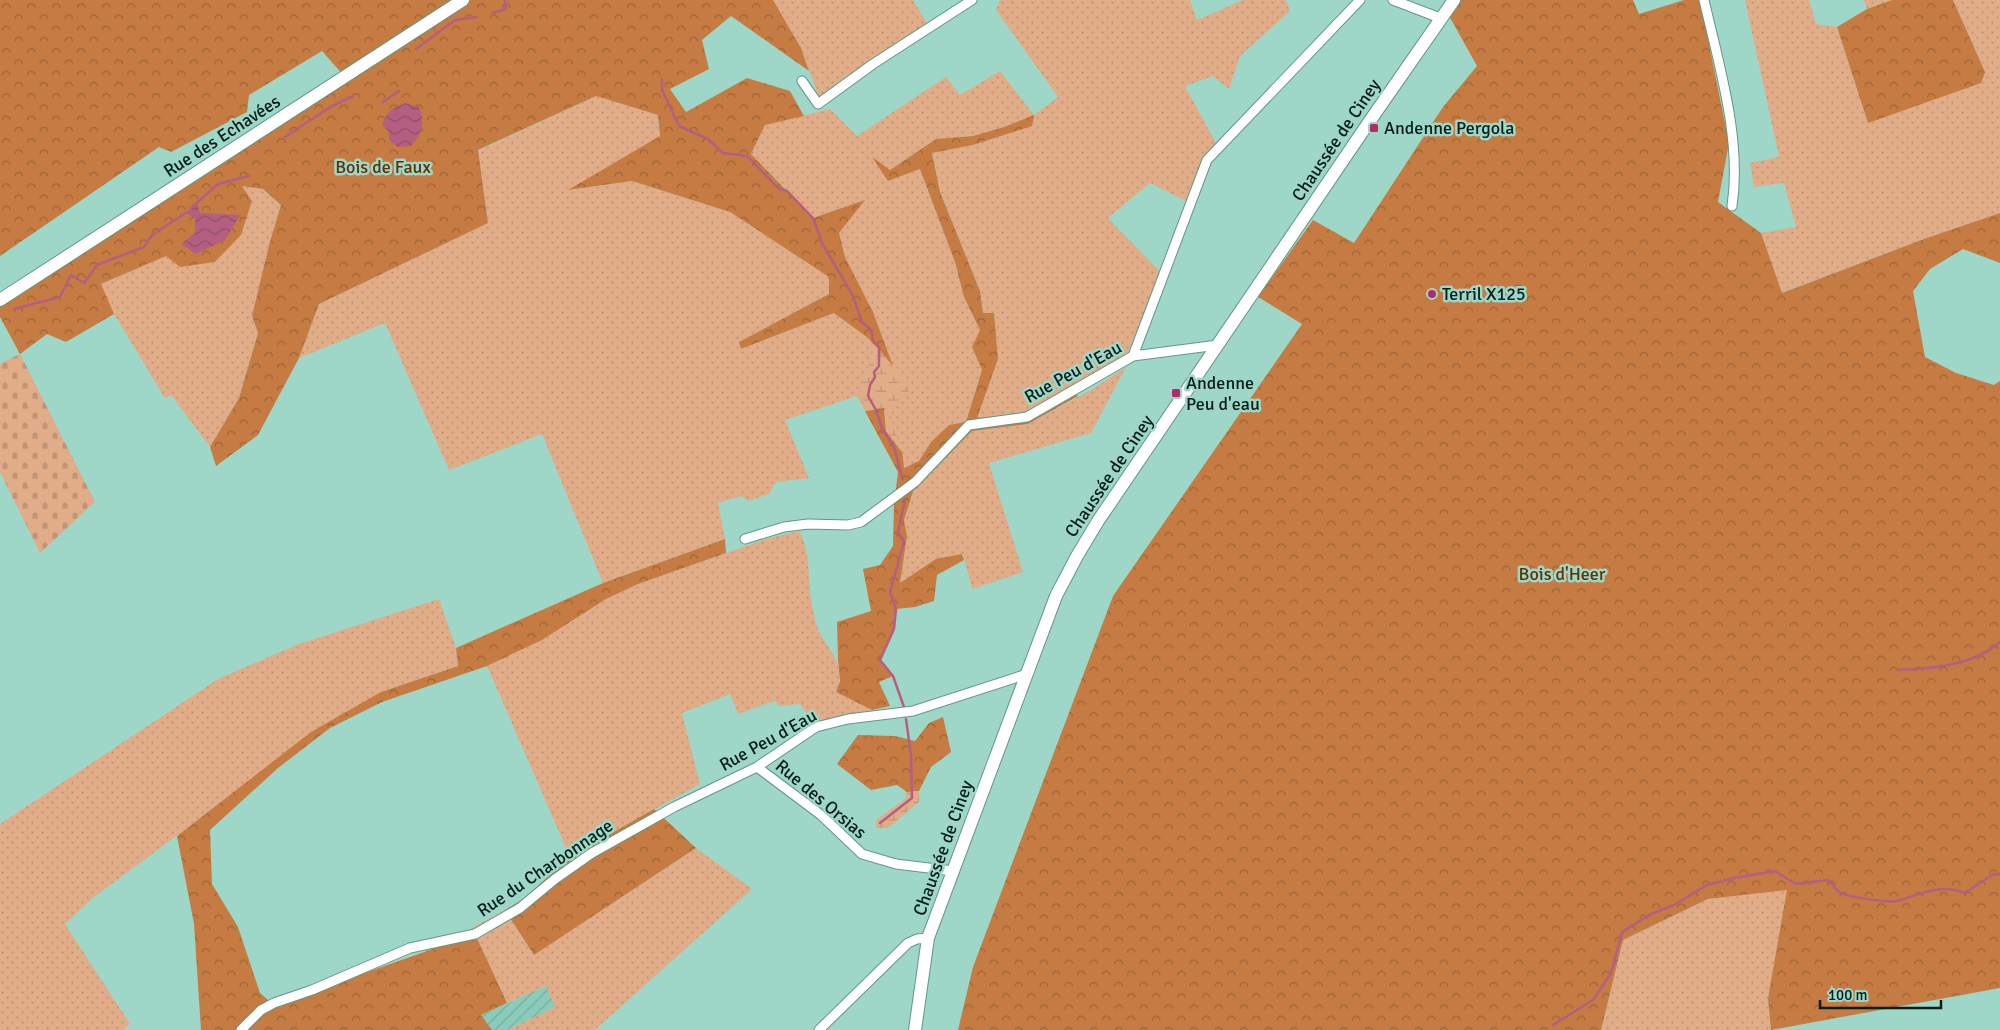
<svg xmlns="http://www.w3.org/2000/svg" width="2000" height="1030" viewBox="0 0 2000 1030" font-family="Signika,sans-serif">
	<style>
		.industrial { fill: url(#industrial-furrows) }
		.grass { fill: url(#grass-dots) }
		.forest { fill: url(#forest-crowns) }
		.wetland { fill: url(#wetland-marsh) }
		.cemetery { fill: url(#cemetery-stones) }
		.water { fill: url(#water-waves) }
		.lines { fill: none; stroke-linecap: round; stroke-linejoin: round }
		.stream { stroke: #b45f81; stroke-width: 2.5 }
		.street-casing { stroke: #609789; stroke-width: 11 }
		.secondary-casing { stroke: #609789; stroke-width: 14 }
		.street { stroke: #fff; stroke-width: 9 }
		.secondary { stroke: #fff; stroke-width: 12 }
		.poi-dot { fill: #b22a6b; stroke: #9ed7c8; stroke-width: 2 }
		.labels { text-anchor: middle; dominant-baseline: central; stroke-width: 5; stroke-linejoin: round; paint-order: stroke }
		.poi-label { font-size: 18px; fill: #061d18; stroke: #9ed7c8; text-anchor: start }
		.street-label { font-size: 18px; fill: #061d18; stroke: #9ed7c8 }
		.park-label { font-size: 18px; fill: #613002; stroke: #9ed7c8 }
	</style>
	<defs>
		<pattern id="industrial-furrows" width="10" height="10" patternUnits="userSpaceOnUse" patternTransform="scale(1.25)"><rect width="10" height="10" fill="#8acbba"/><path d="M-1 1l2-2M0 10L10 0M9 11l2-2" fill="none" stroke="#76ae9f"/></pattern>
		<pattern id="grass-dots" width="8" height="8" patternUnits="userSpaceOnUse" patternTransform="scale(1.25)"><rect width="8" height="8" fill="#e1ac88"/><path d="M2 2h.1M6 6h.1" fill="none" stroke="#c09475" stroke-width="1.8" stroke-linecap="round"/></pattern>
		<pattern id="forest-crowns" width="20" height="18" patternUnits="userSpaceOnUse" patternTransform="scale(1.25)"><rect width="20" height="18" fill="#c57b42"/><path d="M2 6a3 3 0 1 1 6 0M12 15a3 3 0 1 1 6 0" fill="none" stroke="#9e6436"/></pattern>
		<pattern id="wetland-marsh" width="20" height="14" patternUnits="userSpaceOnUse" patternTransform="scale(1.25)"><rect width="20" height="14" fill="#e1ac88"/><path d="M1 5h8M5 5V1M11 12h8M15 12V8" fill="none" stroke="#c09475"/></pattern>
		<pattern id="cemetery-stones" width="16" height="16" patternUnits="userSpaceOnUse" patternTransform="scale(1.25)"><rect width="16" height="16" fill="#e1ac88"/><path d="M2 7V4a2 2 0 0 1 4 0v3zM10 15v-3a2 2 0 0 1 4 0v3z" fill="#c09475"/></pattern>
		<pattern id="water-waves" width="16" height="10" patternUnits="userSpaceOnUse" patternTransform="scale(1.25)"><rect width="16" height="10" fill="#b45f81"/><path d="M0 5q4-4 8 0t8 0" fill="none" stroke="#904e69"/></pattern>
	</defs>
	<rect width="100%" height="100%" fill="#9ed7c8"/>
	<path class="industrial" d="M546,986L555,1007L507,1030H492L481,1015Z"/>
	<path class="grass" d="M773,0H913L928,25L820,100L801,48Z
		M1000,0H1190L1197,20L1243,0H1286L1290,11L1240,56L1229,89L1213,76L1185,86L1217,145L1201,162L1186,201L1150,183L1108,218L1161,273L1127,354L1119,361L1025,414L976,419L998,359L994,314H983L980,291L940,192L932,153L973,145L1031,126L1033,116L1004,127L973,136L936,139L890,170L888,181L920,169L955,262L964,297L980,330L972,347L982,370L966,422L931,442L919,461L898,472L857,396L785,420L809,478L776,482L769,494L748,501L741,496L718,503L725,539L603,583L542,434L449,470L385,323L299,358L319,304L488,223L478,151L596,96L658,115L660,137L570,190L632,181L730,212L829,277V294L739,342L741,349L834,313L868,338L892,364L873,312L845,257L839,233L864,201L813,218L751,154L765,125L830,109L857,136L946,77L960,95L1000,71L1034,115L1058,97L996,10Z
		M1745,0H1809L1816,24L1837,27L1868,122L1985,72L1953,0H2000V213L1924,239L1781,293L1761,233L1796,227L1784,183L1754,187L1750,163L1779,157Z
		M1864,0H1892L1867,9Z
		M241,186L263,189L281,205L269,245L252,316L258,333L239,398L210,447L171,395L165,398L114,314L100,285L166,255L215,262L241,235L252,201Z
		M1126,367L1091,433L989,463L1023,572L972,589L963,554L900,583L907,536L904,520L913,491L972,431L1028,424L1093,389Z
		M799,531C813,555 806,587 814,614C815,619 816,624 818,629C829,653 847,662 836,692L872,710L816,727L800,704L779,706L775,701L738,714L730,694L682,713L700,784L570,857L487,666L542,640L606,599L638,584L766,539Z
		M439,599L456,648L458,666L381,692L237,791L94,897L65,924L130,1024L122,1030H0V824L218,679L299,644Z
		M696,848L752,889L595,1030H507L555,1007L546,986L507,1003L475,934L470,929L505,910L534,955Z
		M1788,889L1768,998L1771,1030H1601L1623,940L1708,899Z"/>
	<path class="forest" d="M0,0H773L801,48L809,71L731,16L702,40L709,69L670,89L686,112L747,78L790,91L804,116L765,125L751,154L813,218L865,200L839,233L845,257L873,312L893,366L868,338L834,313L741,349L739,342L829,294V277L730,212L632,181L568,190L660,136L658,115L596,96L478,150L488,223L319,304L299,358L258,435L216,466L210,447L239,398L258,333L252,316L269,245L281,205L263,189L242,186L252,201L241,235L215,262L180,267L166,256L101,284L114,314L66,342L47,334L20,354L0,317V303L345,77L322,51L249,95L247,112L171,152L159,147L0,256Z
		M1460,0H1633L1639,14L1684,0H1700L1729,143L1718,202L1761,233L1782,293L1924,239L2000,213V263L1963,249L1930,269L1913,291L1925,357L1956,373L1994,385L2000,381V988L1771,1030L1768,998L1787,890L1708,899L1623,940L1601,1030H958L973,967L1113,596L1302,324L1258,297L1313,220L1354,243L1443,107L1477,66L1448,14Z
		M1892,0H1953L1985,72L1981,83L1868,123L1837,27L1867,9Z
		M1034,115L1032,126L973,145L932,153L940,192L980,291L983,313H994L998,359L977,418L1025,414L1071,388L1078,396L1028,424L972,431L913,491L904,520L907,536L900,583L936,559L962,554L964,560L937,575L934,601L915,607L896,609L894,629L880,660L893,676L879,682L890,706L872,710L836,692L840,681L838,660L837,622L871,611L863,569L880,565L893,546L894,504L898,472L865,411L884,408L886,431L902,452L904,468L919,461L931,442L949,425L966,422L982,370L972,347L980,330L964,297L955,262L920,169L888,181L872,157L890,170L936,139L973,136L1004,127Z
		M725,539L726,553L638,584L606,599L542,640L487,666L382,702L330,728L278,768L210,830L212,884L238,927L260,993L274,1005L475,934L507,1003L481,1015L492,1030H201L194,924L177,836L311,732L381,692L458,666L456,648L603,583Z
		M943,717L951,752L931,767L919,791L907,792L897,785L871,790L837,764L858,735L895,736L915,741L929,723Z
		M654,809L696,848L534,955L505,910L523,899L570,857Z"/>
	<path class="wetland" d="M875,345L893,366L909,392L900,403L889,412L902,452L886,431L884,408L865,411L860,393Z
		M919,791V802L888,828H876L877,819L905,799L907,792Z"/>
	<path class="cemetery" d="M20,354L95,502L40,553L0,472V364Z"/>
	<path class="water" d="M405,103L419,107C425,124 423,132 411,146L398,147L389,140V132L382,125C386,112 393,108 405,103Z
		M197,203L200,213L240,215L225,240L196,254L181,244L195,233V218L185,213Z"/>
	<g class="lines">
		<path class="stream" d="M492,13L506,9L505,0
			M416,49L455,20L477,17
			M662,80V90L679,126L708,139L723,153L747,156L778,188L787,191L813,218L822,243L853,296L862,322L872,331L873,341L879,347V366L874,372L875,377L870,385L868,396L876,410L882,428L894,447L902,477
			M383,102L399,91
			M285,137L332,106L353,96
			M191,208L218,184L249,176
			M14,309L60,297L71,275L84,283L97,265L144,247L152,235L187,212
			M1898,670C1932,669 1974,665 2000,642
			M904,707L893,676L880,660L894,629L896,609L890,592L904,542L898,532L905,500
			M880,823L912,798L911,755L906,719
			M1553,1025L1593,1000L1611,973L1622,932L1651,914L1674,905L1707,885L1734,878L1775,871L1796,884L1828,880C1832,883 1835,889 1839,892C1847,897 1887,903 1897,901C1922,894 1939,883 1965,893L1992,875L2000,874"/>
		<defs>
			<path id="street" d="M1393,0L1440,18
				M1704,0C1719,65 1742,140 1732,206
				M802,81L818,104L873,64L972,0
				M1133,356L1207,160L1360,0
				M745,539L784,527L808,524L848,525L861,522L915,482L969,425L1027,417L1133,356L1218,345
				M757,767L821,815L862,854L896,864L953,871
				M241,1030L261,1010L274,1003L312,990L410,948L475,934L520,908L555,879L592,853L674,807L757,767L816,727L848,719L913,711L1027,674
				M819,1030L908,943L917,939L928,938"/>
			<path id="secondary" d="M0,300L463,0
				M915,1030L928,938L1056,596L1077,556L1098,521L1367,125L1454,0"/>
		</defs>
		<use href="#street" class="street-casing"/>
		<use href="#secondary" class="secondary-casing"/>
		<use href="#street" class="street"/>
		<use href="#secondary" class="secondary"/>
	</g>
	<g class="poi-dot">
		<rect x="1369" y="123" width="10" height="10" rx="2.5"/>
		<circle cx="1432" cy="294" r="5"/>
		<rect x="1171" y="388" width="10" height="10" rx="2.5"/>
	</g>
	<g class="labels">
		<g class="poi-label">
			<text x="1384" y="128">Andenne Pergola</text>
			<text x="1442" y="294">Terril X125</text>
			<text x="1186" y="383">Andenne<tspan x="1186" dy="21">Peu d'eau</tspan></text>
		</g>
		<g class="street-label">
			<text transform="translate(222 136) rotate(-33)">Rue des Echavées</text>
			<text transform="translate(1336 140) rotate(-56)">Chaussée de Ciney</text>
			<text transform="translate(1073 372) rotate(-29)">Rue Peu d'Eau</text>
			<text transform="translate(1109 476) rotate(-56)">Chaussée de Ciney</text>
			<text transform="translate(768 740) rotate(-29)">Rue Peu d'Eau</text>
			<text transform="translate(821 799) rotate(40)">Rue des Orsias</text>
			<text transform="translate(943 848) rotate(-70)">Chaussée de Ciney</text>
			<text transform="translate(545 868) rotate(-34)">Rue du Charbonnage</text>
		</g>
		<g class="park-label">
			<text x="383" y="167">Bois de Faux</text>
			<text x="1562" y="574">Bois d'Heer</text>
		</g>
	</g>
	<path d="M1820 1000v8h121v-8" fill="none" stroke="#061d18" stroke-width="2.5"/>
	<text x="1828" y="1000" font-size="15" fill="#061d18" stroke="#9ed7c8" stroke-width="4" paint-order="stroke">100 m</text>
</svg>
